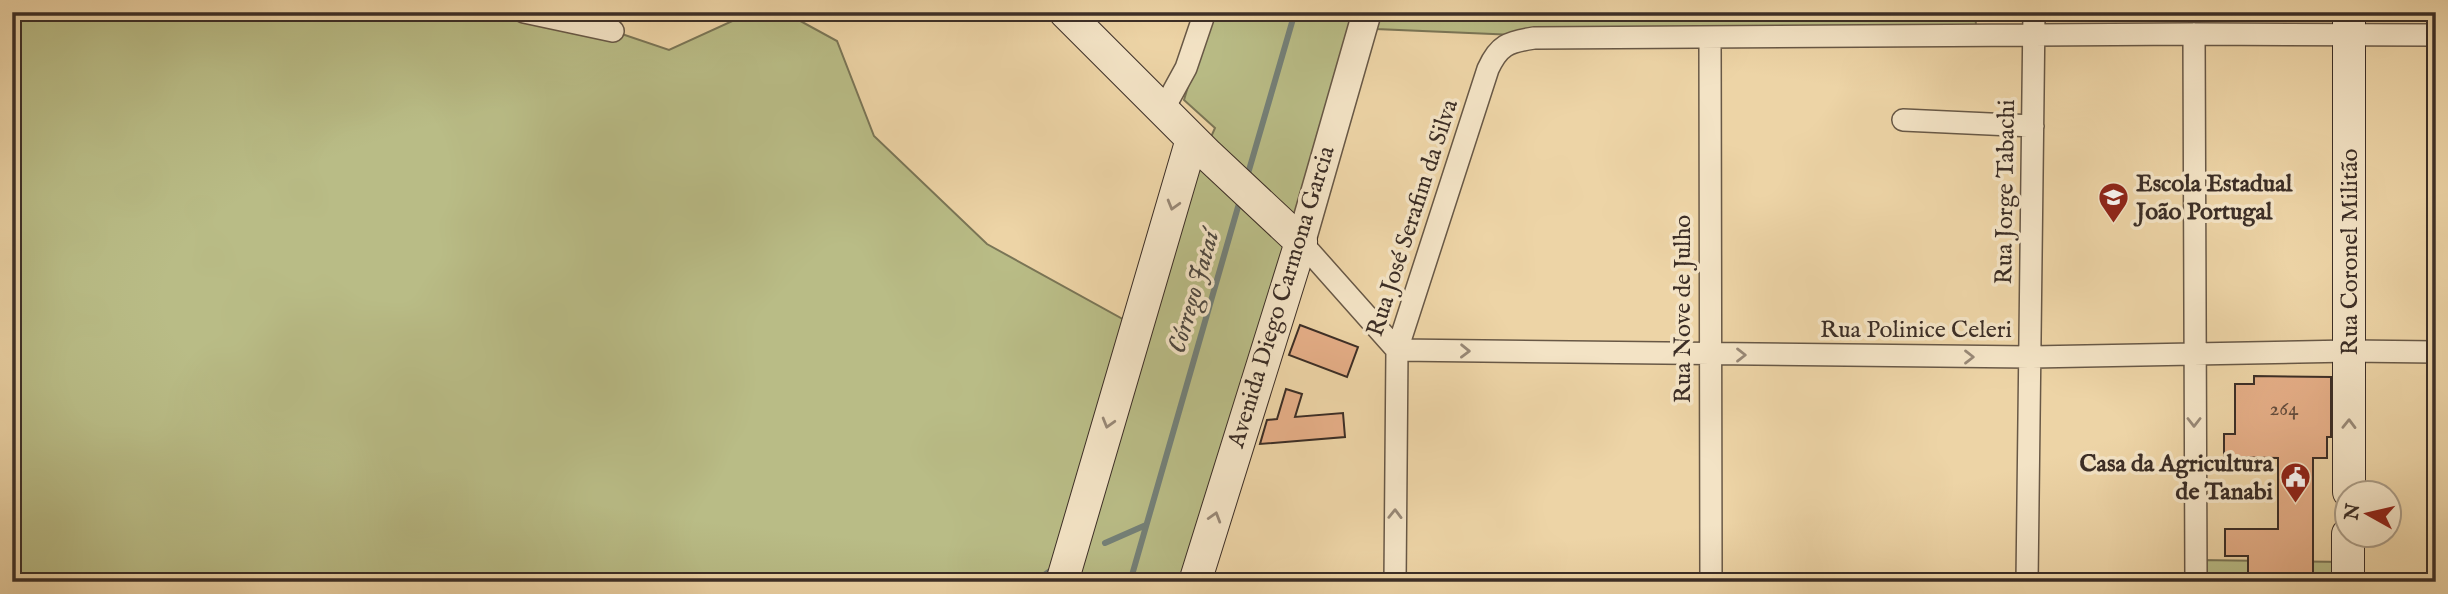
<svg xmlns="http://www.w3.org/2000/svg" width="2448" height="594" viewBox="0 0 2448 594" font-family="'IM FELL English',serif">
	<style>
		.green { fill: #b9bc86; stroke: #7a7556; stroke-width: 2 }
		.lines { fill: none; stroke-linecap: round; stroke-linejoin: round }
		.stream { stroke: #748078; stroke-width: 6 }
		.building { fill: #e5ae87; stroke: #3c2e26; stroke-width: 2 }
		.minor-casing { stroke: #685846; stroke-width: 24 }
		.tertiary-casing { stroke: #685846; stroke-width: 31 }
		.secondary-casing { stroke: #3c2e26; stroke-width: 34 }
		.minor { stroke: #f3e3c5; stroke-width: 21 }
		.tertiary { stroke: #f3e3c5; stroke-width: 28 }
		.secondary { stroke: #f3e3c5; stroke-width: 32 }
		.oneway { stroke: #988876 }
		.labels { text-anchor: middle; dominant-baseline: central; stroke-width: 7; stroke-linejoin: round; paint-order: stroke }
		.number-label { font-size: 21px; fill: #664e3e }
		.poi-label { font-size: 24px; font-weight: bold; fill: #3c2e26; stroke: #f3e3c5; text-anchor: start }
		.street-label { font-size: 24px; fill: #3c2e26; stroke: #f3e3c5 }
		.water-label { font-size: 26px; font-style: italic; fill: #4f4941; stroke: #f3e3c5 }
	</style>
	<rect width="100%" height="100%" fill="#edd4a6"/>
	<filter id="stains"><feTurbulence type="fractalNoise" baseFrequency=".00286" numOctaves="4"/><feColorMatrix values="0 0 0 0 .2 0 0 0 0 .09 0 0 0 0 .02 0 0 0 .5 -.17"/></filter>
	<radialGradient id="worn" r=".72"><stop offset=".6" stop-color="#630" stop-opacity="0"/><stop offset="1" stop-color="#630" stop-opacity=".3"/></radialGradient>
	<path class="green" d="M12,12H524L613,31L669,50L752,12H784L837,41L874,136L987,244L1137,327L1062,582H12Z
		M1210,12H1363L1190,582H1070L1187,191L1215,128L1184,100Z
		M1381,12H1975L1976,25L1516,35L1376,29Z
		M2199,560L2346,562V582H2316V574L2249,573L2248,582H2199Z"/>
	<g class="lines">
		<path class="stream" d="M1247,177L1295,12
			M1105,543L1146,525
			M1034,582L1056,567
			M1130,582L1240,200"/>
	</g>
	<path class="building" d="M1300,325L1358,347L1347,377L1289,355Z
		M2254,376L2331,377V437H2327V458H2313V582H2248V556H2225V529H2278V458L2224,457V434H2235V384H2254Z
		M1286,389L1302,394L1295,417L1343,413L1345,437L1260,444L1267,420L1277,419Z"/>
	<g class="lines">
		<defs>
			<path id="minor" d="M524,12L613,31
				M2194,34L2196,582
				M1710,37L1711,582
				M1163,110L1186,68L1205,12
				M1903,120L2033,126
				M1301,242L1397,350
				M1397,350L2030,357L2350,351L2436,352
				M1395,582L1397,350L1488,69C1499,45 1508,42 1534,38L2194,34L2436,35
				M2027,582L2034,12"/>
			<path id="tertiary" d="M1301,242L1367,12"/>
			<path id="secondary" d="M1065,12L1208,155L1301,242L1195,582
				M2349,492V12
				M1062,582L1192,139
				M2348,582V534"/>
		</defs>
		<use href="#minor" class="minor-casing"/>
		<use href="#tertiary" class="tertiary-casing"/>
		<use href="#secondary" class="secondary-casing"/>
		<use href="#minor" class="minor"/>
		<use href="#tertiary" class="tertiary"/>
		<use href="#secondary" class="secondary"/>
	</g>
	<defs><path id="oneway-chevron" d="M-2-3.5L2.5 0L-2 3.5" fill="none" stroke-width="1.6" stroke-linecap="round" stroke-linejoin="round" transform="scale(1.75)"/></defs>
	<g class="oneway">
		<use href="#oneway-chevron" transform="translate(1173 205) rotate(106)"/>
		<use href="#oneway-chevron" transform="translate(1465 351) rotate(1)"/>
		<use href="#oneway-chevron" transform="translate(1741 355)"/>
		<use href="#oneway-chevron" transform="translate(1969 357)"/>
		<use href="#oneway-chevron" transform="translate(2194 422) rotate(90)"/>
		<use href="#oneway-chevron" transform="translate(1108 423) rotate(106)"/>
		<use href="#oneway-chevron" transform="translate(2349 424) rotate(-89)"/>
		<use href="#oneway-chevron" transform="translate(1395 514) rotate(-89)"/>
		<use href="#oneway-chevron" transform="translate(1215 517) rotate(-73)"/>
	</g>
	<defs>
		<symbol id="school-pin" viewBox="-11 -11 22 30"><path d="M0 17L-7.5 6A9.5 9.5 0 1 1 7.5 6Z" fill="#8f2418" stroke="#f3e3c5"/><path d="M0-5L7-2L0 1L-7-2ZM-4 1L0 2.5L4 1V4Q0 6-4 4Z" fill="#fff"/></symbol>
		<symbol id="civic-pin" viewBox="-11 -11 22 30"><path d="M0 17L-7.5 6A9.5 9.5 0 1 1 7.5 6Z" fill="#8f2418" stroke="#f3e3c5"/><path d="M-.6-6.5H3V-4.5H.6V-3L4-1V1h2V6H-6V1h2V-1L-.6-3ZM-1.2 2.5V6h2.4V2.5Z" fill="#fff"/></symbol>
	</defs>
	<g fill-rule="evenodd">
		<use href="#school-pin" x="2096" y="180" width="35" height="47"/>
		<use href="#civic-pin" x="2278" y="460" width="35" height="47"/>
	</g>
	<g class="labels">
		<g class="number-label">
			<text x="2284" y="409">264</text>
		</g>
		<g class="poi-label">
			<text x="2136" y="184">Escola Estadual<tspan x="2136" dy="28">João Portugal</tspan></text>
			<text x="2273" y="464" text-anchor="end">Casa da Agricultura<tspan x="2273" dy="28">de Tanabi</tspan></text>
		</g>
		<g class="street-label">
			<text transform="translate(2006 192) rotate(-89)">Rua Jorge Tabachi</text>
			<text transform="translate(1413 218) rotate(-72)">Rua José Serafim da Silva</text>
			<text transform="translate(2350 252) rotate(-90)">Rua Coronel Militão</text>
			<text transform="translate(1282 297) rotate(-73)">Avenida Diego Carmona Garcia</text>
			<text transform="translate(1683 309) rotate(-90)">Rua Nove de Julho</text>
			<text x="1916" y="330">Rua Polinice Celeri</text>
		</g>
		<g class="water-label">
			<text transform="translate(1194 292) rotate(-74)">Córrego Jataí</text>
		</g>
	</g>
	<rect width="2448" height="594" fill="none" stroke="#edd4a6" stroke-width="42"/>
	<rect x="14" y="14" width="2420" height="566" fill="none" stroke="#3c2e26" stroke-width="3.5"/>
	<rect x="21" y="21" width="2406" height="552" fill="none" stroke="#3c2e26" stroke-width="2"/>
	<g transform="translate(2368 514) rotate(278)"><circle r="33" fill="#f3e3c5" stroke="#aa9b85" stroke-width="2"/>
	<path d="M0-5L12 26L0 18L-12 26Z" fill="#8f2418"/>
	<text y="-10" font-size="19" font-weight="bold" text-anchor="middle" fill="#3c2e26">N</text>
	</g>
	<rect width="100%" height="100%" filter="url(#stains)"/>
	<rect width="100%" height="100%" fill="url(#worn)"/>
</svg>
